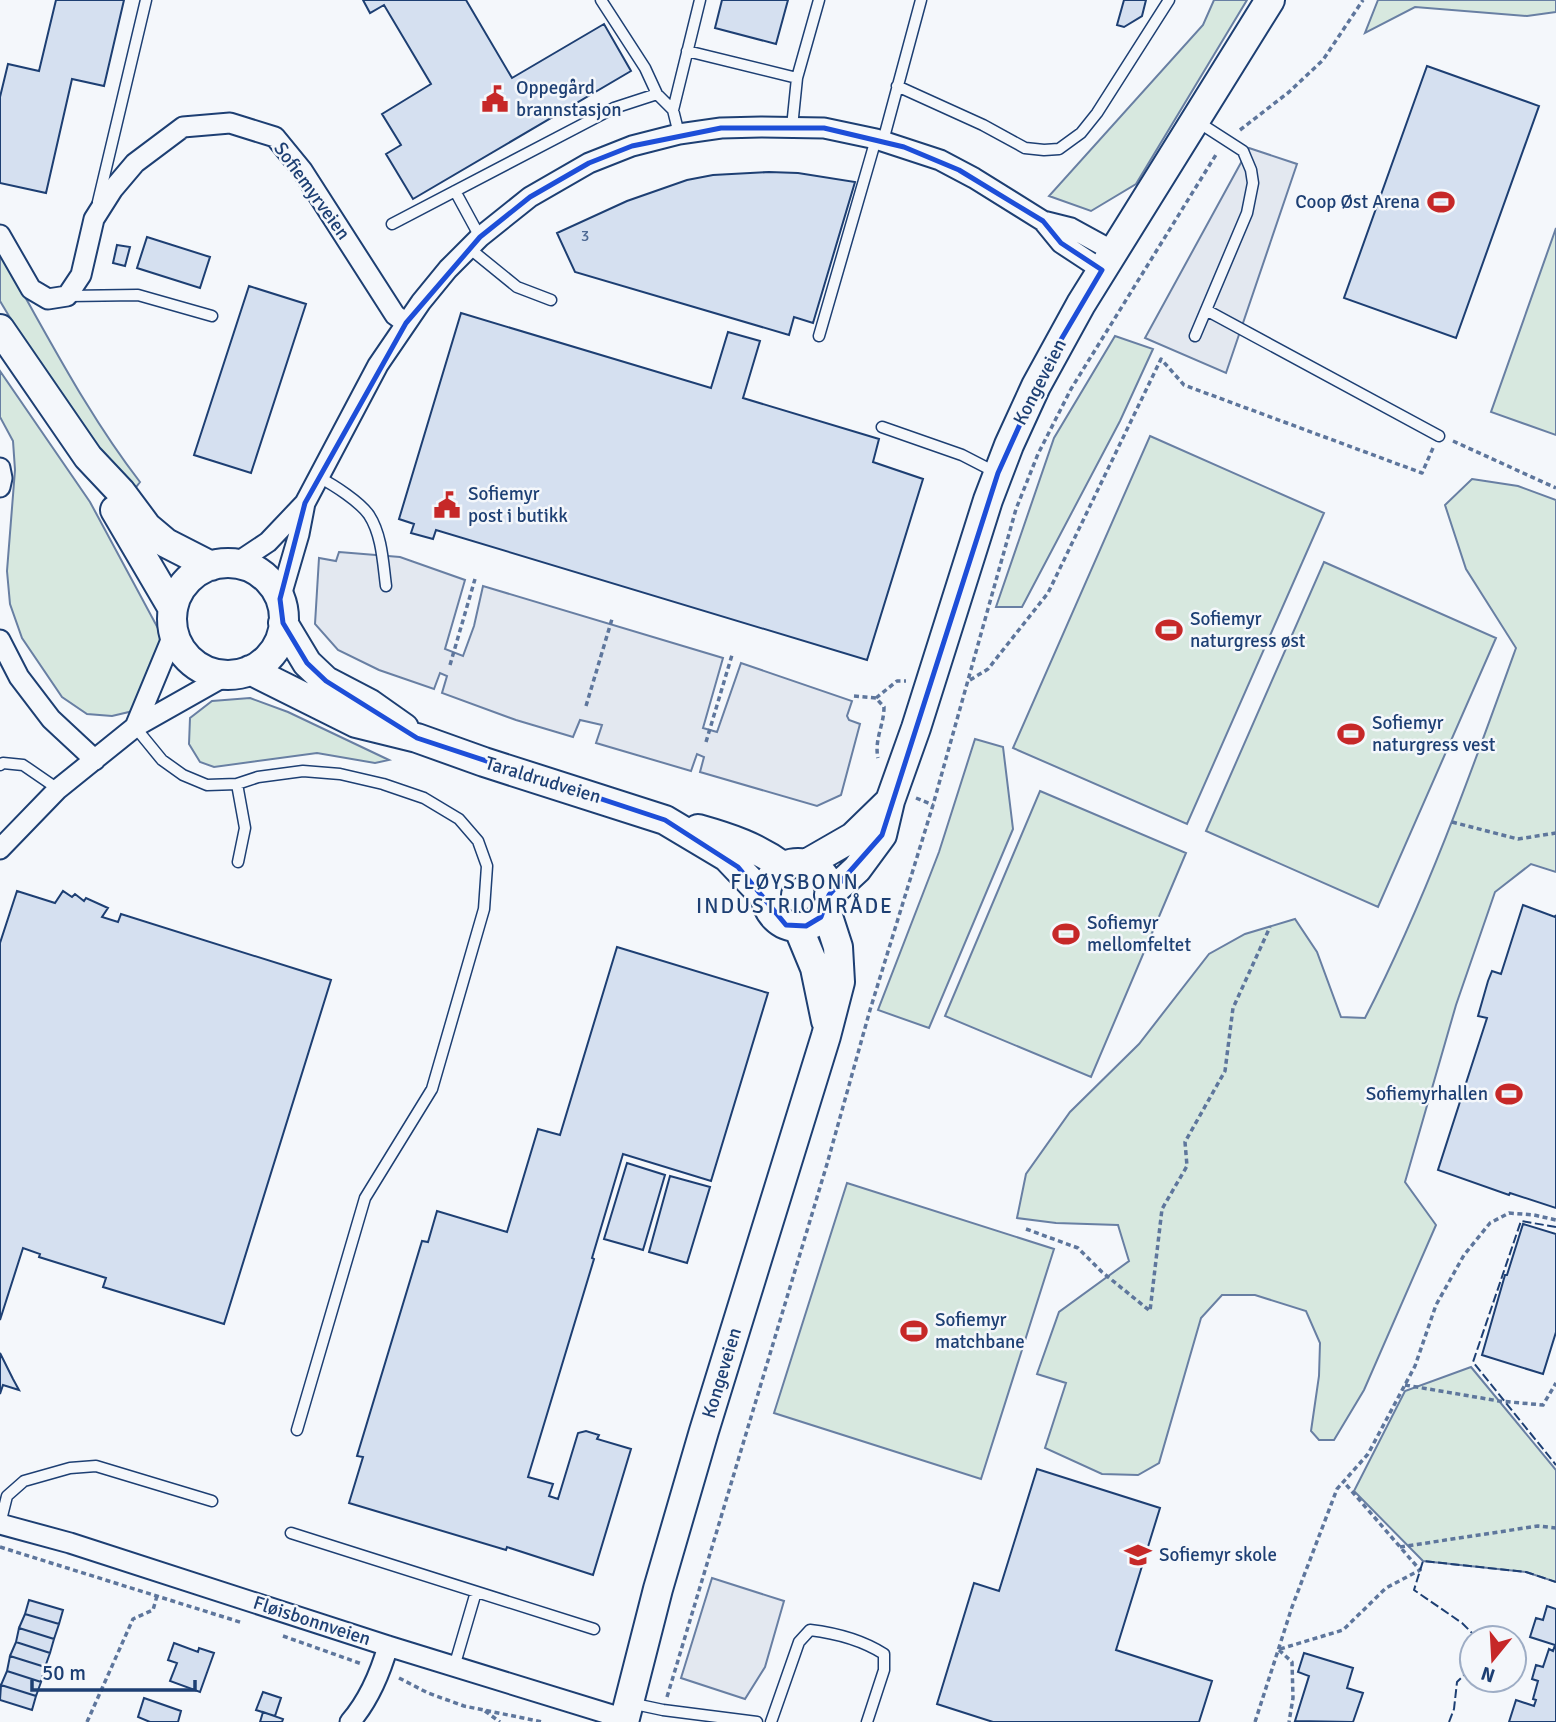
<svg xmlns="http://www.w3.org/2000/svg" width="1556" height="1722" viewBox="0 0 1556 1722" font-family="Signika,sans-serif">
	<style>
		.green { fill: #d7e8df; stroke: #687fa3; stroke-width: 2 }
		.parking { fill: #e3e8f0; stroke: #687fa3; stroke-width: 2 }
		.building { fill: #d5e0f0; stroke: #1d3f73; stroke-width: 2 }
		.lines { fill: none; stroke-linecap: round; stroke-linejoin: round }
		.lane-casing { stroke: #1d3f73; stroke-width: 13 }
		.street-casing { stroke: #1d3f73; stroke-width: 23 }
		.secondary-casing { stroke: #1d3f73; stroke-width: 32 }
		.path { stroke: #5e769c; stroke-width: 3.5; stroke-dasharray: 5 3.5; stroke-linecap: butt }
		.lane { stroke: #f4f7fb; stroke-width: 10 }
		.street { stroke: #f4f7fb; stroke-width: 19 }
		.secondary { stroke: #f4f7fb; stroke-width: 28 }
		.fence { stroke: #1d3f73; stroke-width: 2; stroke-dasharray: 9 3.5; stroke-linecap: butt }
		.marked { fill: none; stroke: #1d4ed8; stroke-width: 5; stroke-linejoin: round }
		.labels { text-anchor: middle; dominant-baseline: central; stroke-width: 5; stroke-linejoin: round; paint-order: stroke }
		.number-label { font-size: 16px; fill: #4b6792 }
		.poi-label { font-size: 19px; fill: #1d3f73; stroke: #f4f7fb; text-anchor: start }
		.street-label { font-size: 19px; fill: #1d3f73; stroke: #f4f7fb }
		.neighbourhood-label { font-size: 21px; letter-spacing: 2px; fill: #1d3f73; stroke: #f4f7fb }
	</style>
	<rect width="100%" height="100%" fill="#f4f7fb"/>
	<path class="green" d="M1214,0H1247L1136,184L1091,211L1049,196L1203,25Z
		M1378,0H1556V12L1527,16L1415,7L1365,33Z
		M1556,228V435L1491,412Z
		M0,253C45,330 85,411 140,482L133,491L107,464L24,341L0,301Z
		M1115,336L1153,349L1120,421L1022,607H996L1054,438Z
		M0,371L90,502L160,632L162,669L133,711L112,716L87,714L62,697L22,638L10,604L7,571L15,470L13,441L0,417Z
		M1150,436L1324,513L1187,824L1013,748Z
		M1472,479L1518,486L1556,500V872L1531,864L1495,892L1456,1005L1405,1182L1436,1225L1364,1390L1334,1440H1319L1311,1431L1319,1376L1320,1343L1306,1311L1255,1295H1222L1201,1318L1159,1463L1138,1475L1102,1474L1045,1448L1066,1383L1037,1374L1059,1312L1129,1261L1118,1225L1056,1223L1017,1218L1026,1174L1070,1112L1139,1044L1209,954L1245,934L1295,919L1317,952L1341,1017L1365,1018C1426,899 1471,773 1516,648L1466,569L1445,505Z
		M1324,562L1496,638L1378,907L1206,831Z
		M250,698L288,712L389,760L375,763L317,753L214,767L200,762L189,744L190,718L212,701Z
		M975,739L1003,747L1013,829L929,1028L878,1010L939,852Z
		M1040,791L1186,853L1091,1077L945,1016Z
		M847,1183L1054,1249L981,1479L774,1413Z
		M1471,1367L1556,1470V1582L1526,1572L1423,1561L1354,1491L1405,1391Z"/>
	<path class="parking" d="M1249,148L1297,164L1226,373L1145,338Z
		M339,552L400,557L465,580L445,649L463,656L474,626L483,586L723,658L703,728L717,732L741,663L852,701L847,716L849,720L860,724L841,795L817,806L700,772L704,757L697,754L691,771L596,743L602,725L580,720L573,737L516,720L442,693L447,676L440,673L434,689L379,670L338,650L315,624L319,558L336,561Z
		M712,1578L784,1601L765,1667L745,1699L681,1678Z"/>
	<path class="building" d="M56,0H124L104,86L72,79L46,193L0,183V97L8,64L39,71Z
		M363,0H466L512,78L604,24L631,71L413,199L386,154L401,145L382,114L431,84L384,5L370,13Z
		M722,0H788L776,44L715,28Z
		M1124,0H1146L1142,16L1124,27L1117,25Z
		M1427,66L1539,106L1456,338L1344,298Z
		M769,172L798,173L855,182L813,323L794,317L789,335L575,272L557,233L627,201L687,180L713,175Z
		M147,237L210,257L200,288L137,268Z
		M117,245L130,247L125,266L113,263Z
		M249,286L306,304L251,473L194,455Z
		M461,313L711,388L728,332L760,341L743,398L879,439L873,462L923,479L867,660L436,530L433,539L411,533L414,524L399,519Z
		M17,891L55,903L63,891L72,897L75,894L84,901L86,898L108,908L102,917L118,922L121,914L331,980L224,1324L103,1287L106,1278L39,1257L40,1254L23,1248L0,1320V943Z
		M1523,905L1555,917L1556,915V1208L1510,1193L1509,1195L1438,1170L1487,1018L1478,1016L1488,981L1492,971L1501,974Z
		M617,947L768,993L711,1181L623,1154L592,1258L594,1259L528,1477L553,1484L549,1496L558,1499L578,1433L586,1431L599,1435L597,1439L631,1449L593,1575L507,1547L506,1550L349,1503L363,1457L357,1456L422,1241L428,1242L437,1211L507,1232L538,1129L560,1135Z
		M627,1163L665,1175L643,1250L604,1239Z
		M670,1176L710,1187L687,1263L649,1252Z
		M1523,1224L1556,1234V1332L1543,1374L1482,1355L1505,1275H1507Z
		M0,1353L13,1379L19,1390L3,1385L0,1394Z
		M1037,1469L1160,1508L1116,1650L1212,1681L1199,1722H993L937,1704L974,1583L999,1591Z
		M29,1600L63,1610L59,1624L25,1614Z
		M1547,1606L1556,1609V1722H1509L1516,1700L1534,1706L1536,1700L1533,1699L1538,1681L1532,1679L1536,1665L1543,1667L1549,1649L1553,1651L1555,1645L1530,1637L1536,1618L1543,1620Z
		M25,1614L59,1624L54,1639L19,1628Z
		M19,1628L54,1639L50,1653L16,1642Z
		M16,1642L50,1653L45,1667L10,1656Z
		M174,1643L198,1652L199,1648L214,1653L200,1692L170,1681L177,1663L168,1660Z
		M1304,1653L1353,1668L1347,1688L1363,1693L1353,1722L1295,1721L1309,1676L1298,1672Z
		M10,1656L45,1667L41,1682L7,1671Z
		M7,1671L41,1682L36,1696L1,1685Z
		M1,1685L36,1696L32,1710L0,1700Z
		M263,1692L281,1698L275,1716L256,1710Z
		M144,1698L181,1711L178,1722H150L138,1717Z
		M263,1712L283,1719L282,1722H260Z"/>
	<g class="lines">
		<defs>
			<path id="lane" d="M601,0L645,68L657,94L673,110L679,134
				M687,51L797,78
				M897,86L983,125L1025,148L1044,150L1059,149L1081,133L1097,113L1169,0
				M673,110L700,0
				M792,127L797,78L819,0
				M883,141L921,0
				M455,191L480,237
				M98,202L146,0
				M392,224L614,108L657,94
				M469,248L517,287L551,300
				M68,296L138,295L212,316
				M1206,310L1439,436
				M819,336L876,139
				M1195,336L1247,213L1253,183L1251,170L1243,151L1198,122
				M882,427L962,455L995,472
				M320,478C334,485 360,502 369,515C382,535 383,563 386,586
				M135,727L162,760L183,775L207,785L237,784L258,777L303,771L340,774L383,784L424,798L459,819L478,841L487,866L484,909L432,1089L365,1198L297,1430
				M0,765L3,763L23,765L58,789
				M237,784L245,828L238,862
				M0,1524L7,1496L24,1481L70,1468L96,1466L212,1501
				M291,1533L594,1629
				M454,1667L476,1592
				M630,1703L663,1710L757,1722
				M771,1722L799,1642L810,1630C835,1633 862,1640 884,1654V1670L867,1722"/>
			<path id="street" d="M1043,221L1061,243L1102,270
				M0,235L31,289L48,299L67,296L81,275L94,219L113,189L135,163L183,127L230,123L275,137L302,170L395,315L406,323
				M0,468L2,478L0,487
				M235,564L268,542L305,503L378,365L421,302L448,269L480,237L530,197L589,163L632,146L679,134L721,128L761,127L824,128L876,139L940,160L974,178L1043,221L1071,228L1113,251
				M280,599L299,534L305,503
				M0,640L19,677L51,719L95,760
				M135,727L174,633
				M0,849L58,789L135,727L227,675
				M0,1524L70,1543L388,1646L625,1719
				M350,1722C369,1700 380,1674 388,1646"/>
			<path id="secondary" d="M0,329L88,457L121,492L147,527L166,543L211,566
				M115,510L173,609
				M172 619a56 56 0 1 1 112 0a56 56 0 1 1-112 0Z
				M283,623L307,663L326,681L370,704L404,728
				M250,670L356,723L417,738L484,762L665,820L727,857L766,898
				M698,829C730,838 757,847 784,867
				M766 895a32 32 0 1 1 64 0a32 32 0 1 1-64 0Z
				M806,864L853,837L888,803
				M829,895L857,869L882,835L890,801L916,728L988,500L1009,445L1036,386L1081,304L1270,0
				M798,927L815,968L826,1021
				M624,1722L658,1589L704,1431L826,1036L840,982L838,947L826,910"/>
		</defs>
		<use href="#lane" class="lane-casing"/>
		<use href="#street" class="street-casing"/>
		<use href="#secondary" class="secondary-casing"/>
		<path class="path" d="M1240,130L1289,92L1323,60L1363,0
			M1453,441L1556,488
			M450,665L475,579
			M970,680L988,669L1048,593L1161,359L1184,385L1422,473L1433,448
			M854,696L876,698L884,707C884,725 874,740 878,758
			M876,698L897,681H906
			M586,706L612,619
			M706,742L732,655
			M916,798L933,805
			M1452,822L1518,839L1556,833
			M1026,1229L1078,1248L1102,1272L1150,1311L1162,1209L1187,1166L1185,1142L1225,1071L1233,1008L1270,927
			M1405,1385L1499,1401L1543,1405L1556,1383
			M0,1547L243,1623
			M1400,1547L1538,1526L1556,1528
			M283,1636L362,1664
			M1280,1649L1343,1630L1386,1588L1420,1570L1343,1481
			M1279,1650L1292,1662L1293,1698L1289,1722
			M399,1678L428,1693L464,1706L543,1722
			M667,1697L827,1164L870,1010L933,805L1016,509L1038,454L1071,389L1217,153
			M485,1711L500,1722
			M87,1722L133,1619L153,1610L157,1596
			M1255,1722L1292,1607L1337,1489L1368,1454L1415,1366L1436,1305L1464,1255L1490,1223L1509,1213L1534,1215L1556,1220"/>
		<use href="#lane" class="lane"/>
		<use href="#street" class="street"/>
		<use href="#secondary" class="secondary"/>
		<path class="fence" d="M1556,1227L1521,1221L1473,1362L1556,1465
			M1477,1638L1462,1623L1414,1590L1423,1561L1526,1572L1556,1582
			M1449,1722L1454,1709L1457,1682L1472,1667"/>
	</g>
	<path class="marked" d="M721,128H824L904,147L959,170L1043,221L1061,243L1102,270L1049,360L998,473L882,835L829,895L821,917L806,926L786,925L738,867L665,820L417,738L326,681L307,663L283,623L280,599L305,503L406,323L480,237L530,197L589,163L632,146Z"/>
	<defs>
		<symbol id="civic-bare" viewBox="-9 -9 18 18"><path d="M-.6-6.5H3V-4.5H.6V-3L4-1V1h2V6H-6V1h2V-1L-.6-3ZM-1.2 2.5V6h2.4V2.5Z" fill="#c62828" stroke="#f4f7fb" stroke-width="2.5" paint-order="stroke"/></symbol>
		<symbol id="stadium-bare" viewBox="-9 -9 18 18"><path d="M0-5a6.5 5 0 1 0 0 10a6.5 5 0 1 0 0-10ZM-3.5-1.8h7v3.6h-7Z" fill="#c62828" stroke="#f4f7fb" stroke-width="2.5" paint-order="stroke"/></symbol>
		<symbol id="school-bare" viewBox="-9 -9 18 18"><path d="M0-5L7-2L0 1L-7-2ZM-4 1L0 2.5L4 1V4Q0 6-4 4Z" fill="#c62828" stroke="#f4f7fb" stroke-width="2.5" paint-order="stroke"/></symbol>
	</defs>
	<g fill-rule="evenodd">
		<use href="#civic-bare" x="476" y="80" width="38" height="38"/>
		<use href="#stadium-bare" x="1422" y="183" width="38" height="38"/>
		<use href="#civic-bare" x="428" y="486" width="38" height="38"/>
		<use href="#stadium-bare" x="1150" y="611" width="38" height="38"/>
		<use href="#stadium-bare" x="1332" y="715" width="38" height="38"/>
		<use href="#stadium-bare" x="1047" y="915" width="38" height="38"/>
		<use href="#stadium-bare" x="1490" y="1075" width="38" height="38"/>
		<use href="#stadium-bare" x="895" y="1312" width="38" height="38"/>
		<use href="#school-bare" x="1119" y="1536" width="38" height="38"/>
	</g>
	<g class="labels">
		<g class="number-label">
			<text x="585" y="236">3</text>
		</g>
		<g class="poi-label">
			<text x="516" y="88">Oppegård<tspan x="516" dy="22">brannstasjon</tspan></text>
			<text x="1420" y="202" text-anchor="end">Coop Øst Arena</text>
			<text x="468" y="494">Sofiemyr<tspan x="468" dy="22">post i butikk</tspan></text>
			<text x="1190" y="619">Sofiemyr<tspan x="1190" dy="22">naturgress øst</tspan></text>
			<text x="1372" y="723">Sofiemyr<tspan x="1372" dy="22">naturgress vest</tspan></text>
			<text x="1087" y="923">Sofiemyr<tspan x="1087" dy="22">mellomfeltet</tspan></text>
			<text x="1488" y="1094" text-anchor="end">Sofiemyrhallen</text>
			<text x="935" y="1320">Sofiemyr<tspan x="935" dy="22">matchbane</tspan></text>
			<text x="1159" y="1555">Sofiemyr skole</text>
		</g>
		<g class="street-label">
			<text transform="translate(312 191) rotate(54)">Sofiemyrveien</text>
			<text transform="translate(1040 382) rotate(-63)">Kongeveien</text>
			<text transform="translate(543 780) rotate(17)">Taraldrudveien</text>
			<text transform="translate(722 1373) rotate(-73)">Kongeveien</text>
			<text transform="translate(312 1621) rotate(18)">Fløisbonnveien</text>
		</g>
		<g class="neighbourhood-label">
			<text x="795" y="882">FLØYSBONN<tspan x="795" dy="24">INDUSTRIOMRÅDE</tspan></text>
		</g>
	</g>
	<g transform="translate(1493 1659) rotate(198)"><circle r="33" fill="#f4f7fb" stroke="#9eadc5" stroke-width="2"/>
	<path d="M0-5L12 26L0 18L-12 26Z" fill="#c62828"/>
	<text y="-10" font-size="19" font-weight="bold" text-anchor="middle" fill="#1d3f73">N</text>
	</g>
	<path d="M32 1680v10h163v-10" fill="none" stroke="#1d3f73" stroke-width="3.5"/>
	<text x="42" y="1680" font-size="21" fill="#1d3f73" stroke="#f4f7fb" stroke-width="5" paint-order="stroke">50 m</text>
</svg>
